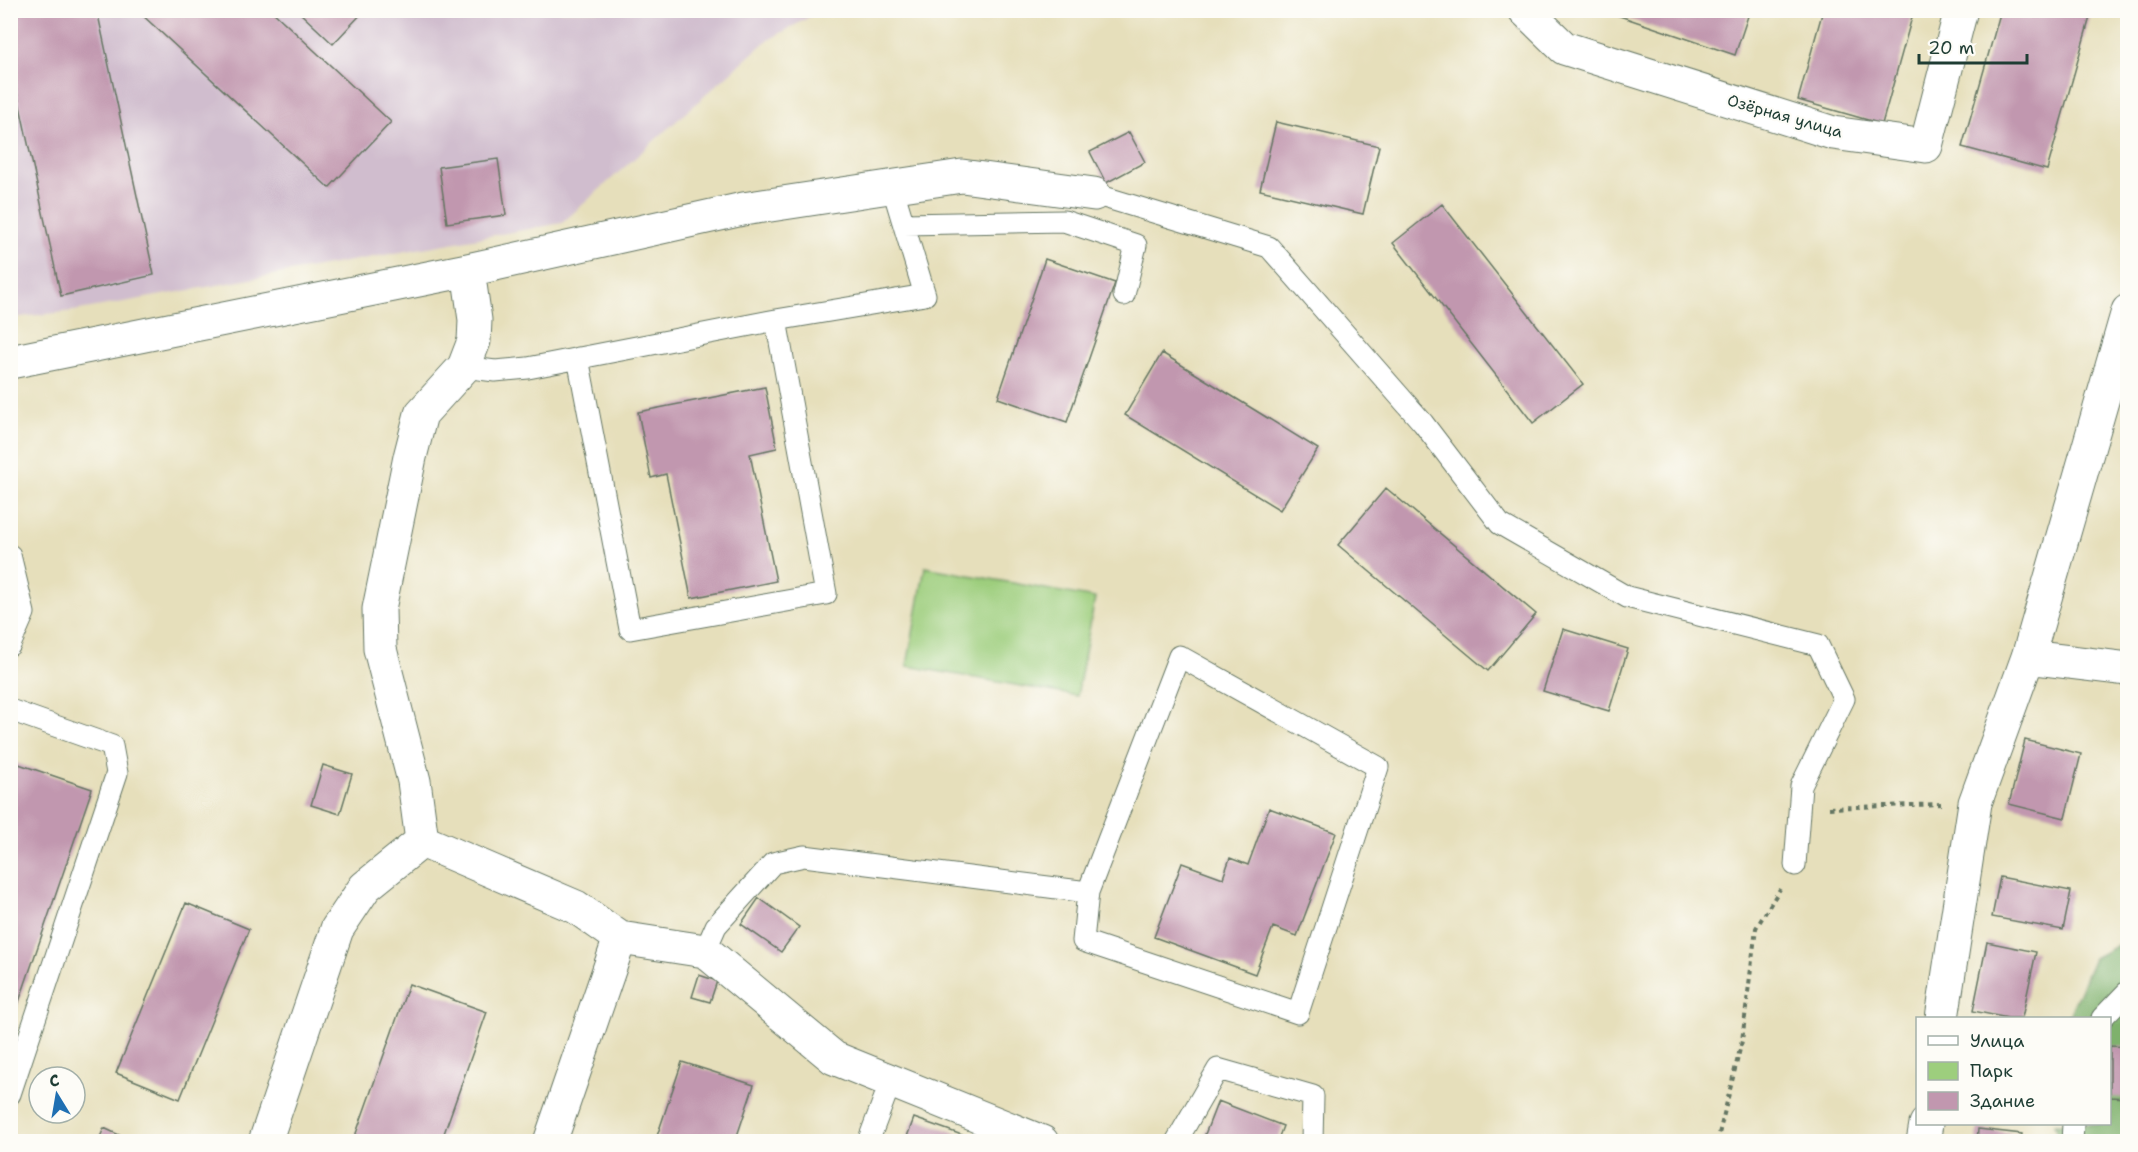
<svg xmlns="http://www.w3.org/2000/svg" width="2138" height="1152" viewBox="0 0 2138 1152" font-family="'Shantell Sans',sans-serif">
	<style>
		.industrial { fill: #d0bdce }
		.green { fill: #9dce7d; stroke: #5e8658; stroke-width: 1.5 }
		.forest { fill: #7eb16c; stroke: #4e7750; stroke-width: 1.5 }
		.building { fill: #c197af }
		.lines { fill: none; stroke-linecap: round; stroke-linejoin: round }
		.service-casing { stroke: #657663; stroke-width: 23 }
		.minor-casing { stroke: #657663; stroke-width: 35 }
		.path { stroke: #657663; stroke-width: 4; stroke-dasharray: 4.5 4.5; stroke-linecap: butt }
		.service { stroke: #fff; stroke-width: 21 }
		.minor { stroke: #fff; stroke-width: 33 }
		.labels { text-anchor: middle; dominant-baseline: central; stroke-width: 4.5; stroke-linejoin: round; paint-order: stroke }
		.street-label { font-size: 16px; fill: #1f3d34; stroke: #fdfcf7 }
	</style>
	<rect width="100%" height="100%" fill="#fdfcf7"/>
	<filter id="ink" filterUnits="userSpaceOnUse"><feTurbulence type="fractalNoise" baseFrequency=".0167" numOctaves="2"/><feDisplacementMap in="SourceGraphic" scale="12" xChannelSelector="R" yChannelSelector="G"/><feConvolveMatrix kernelMatrix="1 2 1 2 8 2 1 2 1" color-interpolation-filters="sRGB"/></filter>
	<filter id="wash" filterUnits="userSpaceOnUse"><feTurbulence type="fractalNoise" baseFrequency=".008" numOctaves="4" result="noise"/><feDisplacementMap in="SourceGraphic" scale="24" xChannelSelector="R" yChannelSelector="G"/><feGaussianBlur stdDeviation="1.35" result="paint"/><feColorMatrix in="noise" values="0 0 0 0 0 0 0 0 0 0 0 0 0 0 0 0 0 1.4 0 .05"/><feComposite in="paint" operator="in"/></filter>
	<g filter="url(#wash)">
		<rect width="100%" height="100%" fill="#e6dfbb"/>
		<path class="industrial" d="M10,11H820L765,42L562,223L74,311L11,318Z"/>
		<path class="green" d="M925,567L1095,598L1077,696L907,666Z"/>
		<path class="forest" d="M2127,940V1141H2060L2054,1124H2110V1018H2068L2094,958Z"/>
		<g id="blocks">
			<path class="building" d="M10,10H97L154,275L61,296L10,60Z
				M141,10H271L391,122L329,188L139,12Z
				M297,10H365L333,44Z
				M1602,10H1750L1735,55Z
				M1823,10H1914L1882,124L1798,100Z
				M2001,10H2092L2047,170L1962,147Z
				M1276,122L1379,146L1363,214L1260,190Z
				M1129,132L1145,162L1106,183L1090,152Z
				M498,159L506,215L447,223L439,167Z
				M1442,204L1583,384L1533,423L1393,243Z
				M1045,259L1115,283L1067,422L998,398Z
				M1162,353L1318,449L1280,510L1125,415Z
				M765,387L777,448L750,454L776,581L691,598L666,474L651,478L638,412Z
				M1386,488L1536,614L1488,671L1338,545Z
				M1563,629L1628,649L1609,711L1543,691Z
				M2025,740L2081,754L2065,818L2009,804Z
				M10,761L92,789L11,1025H10Z
				M323,765L352,774L340,814L311,805Z
				M1269,808L1336,833L1297,936L1273,927L1255,974L1154,937L1182,863L1223,878L1230,858L1248,865Z
				M2000,877L2071,891L2063,930L1992,917Z
				M759,898L799,927L781,952L741,924Z
				M186,903L249,929L180,1099L116,1073Z
				M1987,942L2036,952L2022,1018H2008L1973,1011Z
				M699,975L717,981L710,1002L692,997Z
				M409,984L487,1012L441,1142H353Z
				M2110,1046L2128,1047V1098L2110,1097Z
				M682,1062L754,1085L735,1142H655Z
				M1218,1101L1283,1126L1277,1142H1202Z
				M914,1118L979,1141V1142H905Z
				M104,1128L134,1142H98Z
				M1978,1129L2022,1134L2021,1142H1977Z"/>
		</g>
	</g>
	<g filter="url(#ink)">
		<use href="#blocks" fill-opacity="0" stroke="#657663" stroke-width="1.5"/>
		<g class="lines">
			<defs>
				<path id="service" d="M1094,194L1269,247L1423,423L1500,524L1627,597L1818,645L1844,699L1801,786L1795,865
					M904,224L1064,221L1136,245L1124,295
					M578,358L630,629L826,594L776,320
					M464,367L495,371L528,368L776,320L925,295L892,186
					M10,555L24,613L10,645
					M1179,656L1378,767L1298,1013L1083,941L1088,892Z
					M10,710L112,746L117,773L10,1094
					M705,951L716,926L773,863L804,856L1088,892
					M2102,1018L2128,991
					M868,1142L891,1081
					M1176,1142L1218,1069L1313,1096L1312,1142
					M2072,1142L2073,1124"/>
				<path id="minor" d="M1525,10L1564,48L1833,133L1926,146L1961,10
					M10,362L468,270L743,209L962,176L1094,194
					M2028,657L2128,669
					M422,841L576,907L620,938L705,951L834,1058L1042,1142
					M422,841L414,781L380,649L379,609L410,457L421,414L464,367L474,341L475,320L468,270
					M1942,1018L1975,803L2028,657L2128,311
					M265,1142L337,929L365,887L422,841
					M550,1142L620,938
					M1923,1142L1926,1124"/>
			</defs>
			<use href="#service" class="service-casing"/>
			<use href="#minor" class="minor-casing"/>
			<path class="path" d="M1829,808L1941,804
				M1717,1142L1742,1041L1756,928L1780,889"/>
			<use href="#service" class="service"/>
			<use href="#minor" class="minor"/>
		</g>
	</g>
	<g class="labels">
		<g class="street-label">
			<text transform="translate(1785 116) rotate(16)">Озёрная улица</text>
		</g>
	</g>
	<rect width="2138" height="1152" fill="none" stroke="#fdfcf7" stroke-width="36"/>
	<rect x="1916" y="1017" width="195" height="108" fill="#fdfcf7" stroke="#a4b0a9" stroke-width="1.5"/>
	<rect x="1928" y="1036" width="30" height="9" fill="#ffffff" stroke="#a4b0a9" stroke-width="1.5"/>
	<text x="1970" y="1047" font-size="18" fill="#1f3d34">Улица</text>
	<rect x="1928" y="1062" width="30" height="18" fill="#9dce7d" stroke="#a4b0a9" stroke-width="1.5"/>
	<text x="1970" y="1077" font-size="18" fill="#1f3d34">Парк</text>
	<rect x="1928" y="1092" width="30" height="18" fill="#c197af" stroke="#a4b0a9" stroke-width="1.5"/>
	<text x="1970" y="1107" font-size="18" fill="#1f3d34">Здание</text>
	<g transform="translate(57 1095) rotate(349)"><circle r="28" fill="#fdfcf7" stroke="#a4b0a9" stroke-width="1.5"/>
	<path d="M0-4.5L10 22L0 15L-10 22Z" fill="#1f6fb2"/>
	<text y="-9" font-size="16" font-weight="bold" text-anchor="middle" fill="#1f3d34">С</text>
	</g>
	<path d="M1919 54v9h108v-9" fill="none" stroke="#1f3d34" stroke-width="3"/>
	<text x="1928" y="54" font-size="18" fill="#1f3d34" stroke="#fdfcf7" stroke-width="4.5" paint-order="stroke">20 m</text>
</svg>
